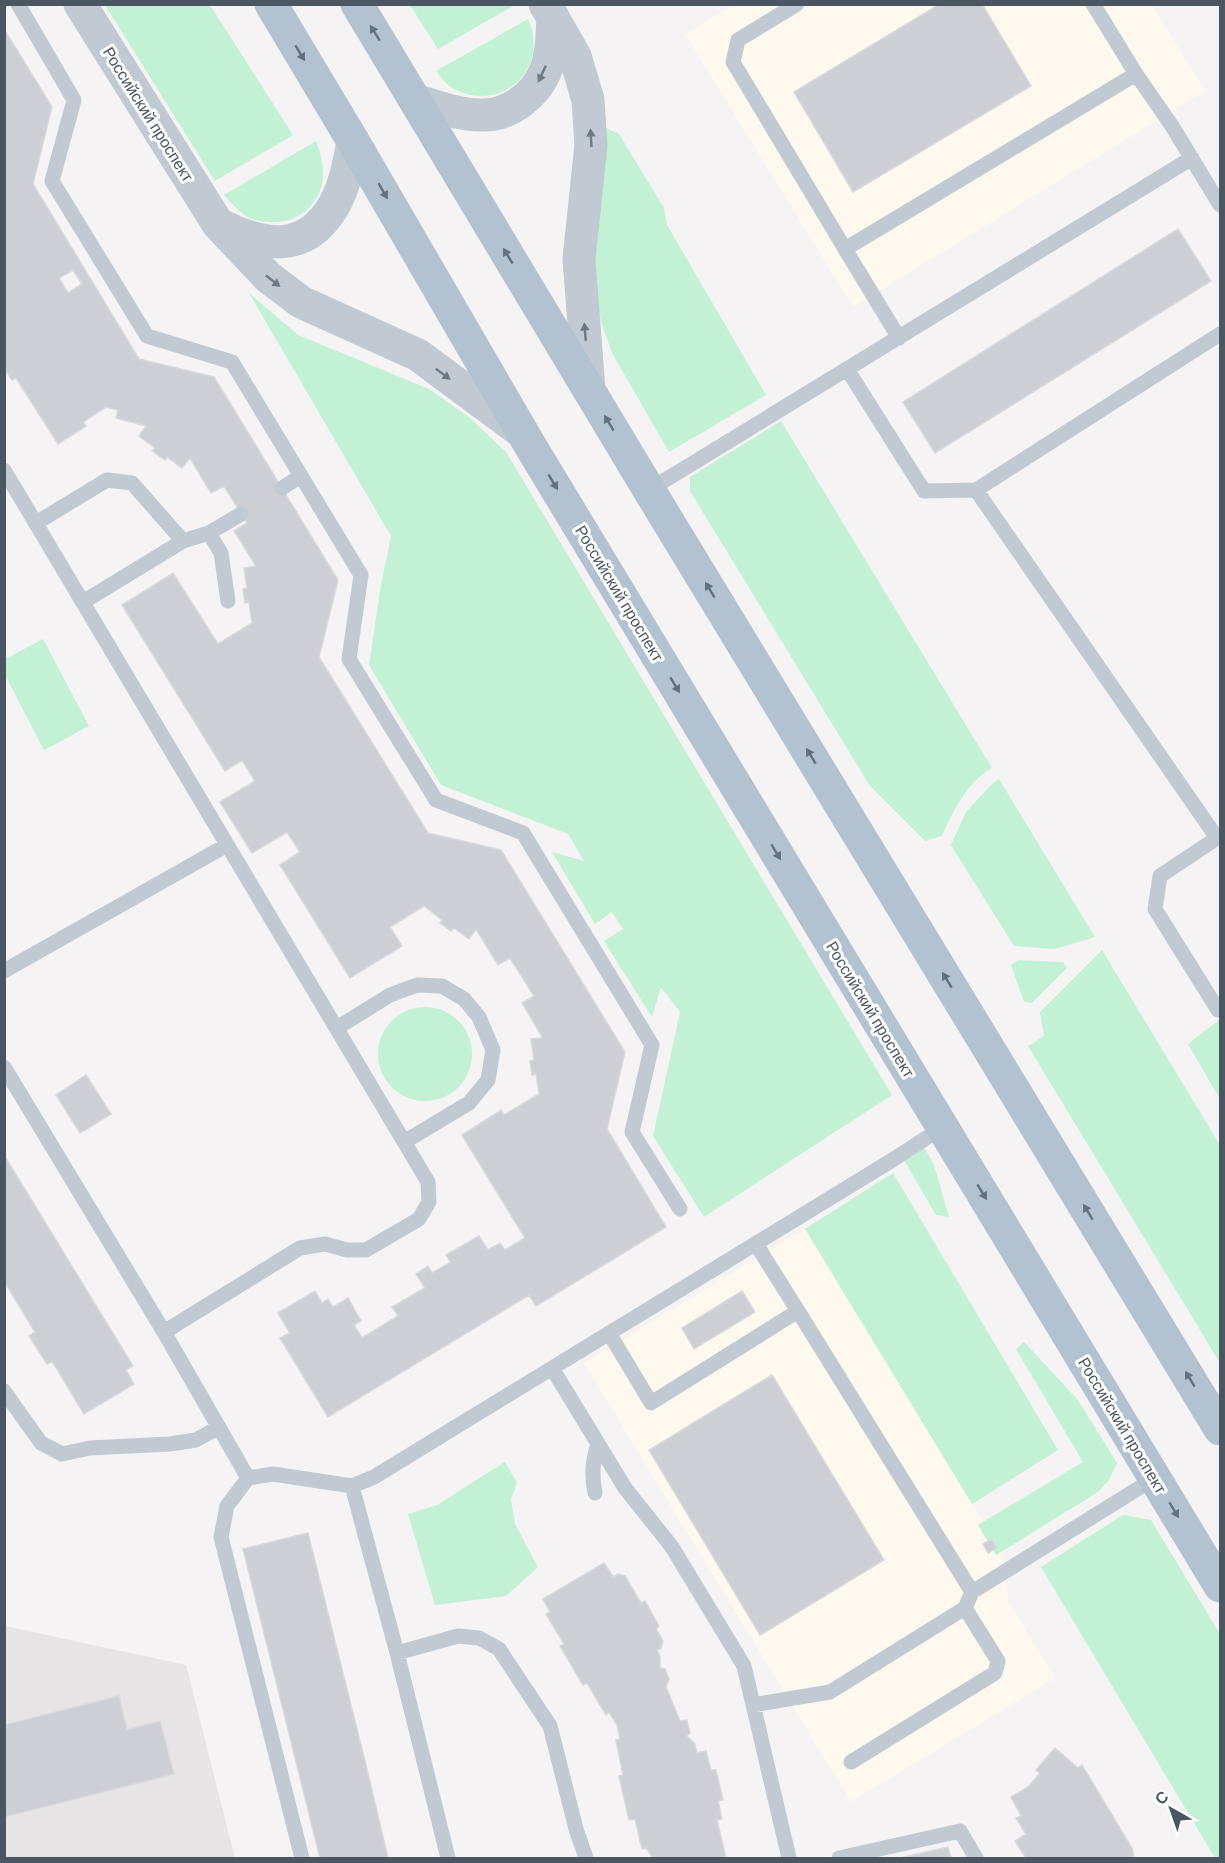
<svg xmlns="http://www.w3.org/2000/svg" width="1225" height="1863" viewBox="0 0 1225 1863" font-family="Barlow,sans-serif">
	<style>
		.commercial { fill: #fdf9ef }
		.education { fill: #e6e4e5 }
		.green { fill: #c3f1d5 }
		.building { fill: #cdcfd5; stroke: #d7d9de; stroke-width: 1.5; fill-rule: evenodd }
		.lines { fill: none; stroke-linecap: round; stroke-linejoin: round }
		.service { stroke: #c1cad2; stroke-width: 15 }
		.tertiary { stroke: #c1cad2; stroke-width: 33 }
		.primary { stroke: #b3c2d1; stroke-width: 33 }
		.oneway { fill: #64717d }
		.oneway2 { fill: #6e7983 }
		.labels { text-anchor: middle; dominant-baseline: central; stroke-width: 6; stroke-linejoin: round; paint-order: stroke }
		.street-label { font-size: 16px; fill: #4a5661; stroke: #fff }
	</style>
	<rect width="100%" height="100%" fill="#f5f3f3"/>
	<path class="commercial" d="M733,5H1152L1205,91L853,307L685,34Z
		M805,1229L1002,1553L1009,1602L1055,1678L851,1802L584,1363Z"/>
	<path class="education" d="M5,1626L186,1665L235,1858H5Z"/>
	<path class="green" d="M105,5H210L293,135L215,181Z
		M410,5H515L438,49Z
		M528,19C551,69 501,115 452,88C446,84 441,77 436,71Z
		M606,128L619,134L664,208L667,225L766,395L669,452L612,353L601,321L593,279Z
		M316,141C320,152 323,162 323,173C323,200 303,221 276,222C267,222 256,222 248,217C239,212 231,203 224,195Z
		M249,293L298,335L429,389L470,418L506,452L892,1095L704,1217L653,1136L680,1012L661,987L652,1017L604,941L623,929L612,912L595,924L552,852L584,861L568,834L441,785L369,665L381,585L391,536Z
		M781,421L992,768C967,782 953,811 942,836L925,841L870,786L690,491V477Z
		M43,639L89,726L44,750L5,675V659Z
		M999,779L1095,937L1055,949L1014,946L951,845L966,812L992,784Z
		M1102,950L1220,1145V1363L1028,1046L1044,1036L1040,1012Z
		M1018,960L1063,962L1067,968L1032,1003L1024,1002L1011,965Z
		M378 1054a47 47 0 1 1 94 0a47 47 0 1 1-94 0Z
		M1220,1019V1099L1188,1044Z
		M924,1147L934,1165L949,1217L936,1215L904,1160Z
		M893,1173L1058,1450L972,1504L805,1229Z
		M1024,1342L1078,1400L1117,1463L1109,1480L1098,1492L996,1555L978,1525L1083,1462L1016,1349Z
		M505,1462L517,1483L511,1499L515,1524L538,1567L506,1596L435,1605L408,1514L437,1505Z
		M1123,1515L1151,1520L1220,1634V1858H1215L1041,1567Z"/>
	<path class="building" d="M940,4H982L1031,86L853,192L794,92Z
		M4,29L52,107L33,184L139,359L214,377L338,580L319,657L428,833L501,850L625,1052L607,1129L666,1227L536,1306L529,1295L328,1417L280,1338L290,1333L278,1313L315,1291L322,1303L328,1299L333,1307L348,1298L361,1321L354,1325L362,1338L398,1316L392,1307L425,1288L416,1274L428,1266L432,1273L451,1262L446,1255L479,1236L488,1250L500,1243L505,1250L525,1238L462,1135L501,1110L504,1115L539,1094L536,1074L532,1075L530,1061L534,1060L531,1039L543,1038L522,1003L534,996L510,958L498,965L476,929L469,939L454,928L451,931L440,923L442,920L424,906L390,927L402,946L350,978L280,865L300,852L287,832L252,853L220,802L255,781L242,760L225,771L122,605L173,573L218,644L252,623L249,602L245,603L243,589L247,588L244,568L256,566L234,531L247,523L224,486L211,493L190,458L182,468L167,457L165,460L152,451L155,448L139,436L146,426L116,418L118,410L106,407L83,422L86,426L58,444L16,378L12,380L4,368ZM73,270L82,284L68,293L59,278Z
		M1178,229L1211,281L935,453L903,402Z
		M86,1075L111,1114L80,1133L56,1095Z
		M4,1155L133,1366L126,1370L134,1384L84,1414L52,1361L47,1364L29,1336L35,1332L4,1281Z
		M742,1291L755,1312L694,1349L682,1328Z
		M772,1375L884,1560L760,1635L649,1450Z
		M308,1533L367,1769L388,1858H320L243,1549Z
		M991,1539L997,1548L988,1553L983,1544Z
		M604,1563L613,1577L618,1574L625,1576L641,1603L645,1601L659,1626L656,1629L663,1641L661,1648L657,1650L660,1657V1668L665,1669L669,1679L666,1687L680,1721L687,1720L690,1733L687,1736L695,1744L697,1753L706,1751L711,1770H716L723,1800L718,1801L722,1819L717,1820L726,1858H653L646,1848L642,1849L635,1819L629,1820L619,1776L623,1775L616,1740L620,1739L617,1725L609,1712L606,1715L587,1683L583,1685L560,1646L564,1644L546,1614L550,1612L543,1599Z
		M119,1696L127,1730L160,1721L174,1774L4,1817V1725Z
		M1055,1748L1078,1768L1082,1765L1132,1848L1134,1858H1026L1015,1841L1026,1834L1016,1818L1021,1816L1011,1797L1028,1787L1040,1773L1036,1770Z
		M948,1847L951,1858H900Z"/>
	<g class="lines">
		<path class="service" d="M18,4L74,100L52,181L147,336L232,362L361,575L349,659L436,800L523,833L652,1045L632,1132L680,1209
			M797,4L738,40L733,62L845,249L1136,74
			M1093,4L1136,74L1172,126L1220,205
			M845,249L899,338
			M847,369L924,491L976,490L1217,838
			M4,470L428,1182L429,1202L419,1219L366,1250H347L325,1244L300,1248L164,1332
			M282,488L301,476
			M649,490L1192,158
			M976,490L1220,334
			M36,523L107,480L132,483L183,541
			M209,533L221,553L228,601
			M83,602L183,541L209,533L241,514
			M1220,836L1160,876L1155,909L1218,1010L1220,1009
			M4,971L227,845
			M337,1028L390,995L417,985L442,986L464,999L479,1017L493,1050L488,1080L469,1103L404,1142
			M4,1067L164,1332L248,1478L273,1474L352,1486L374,1477L894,1159L943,1127
			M756,1244L798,1311
			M609,1333L651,1403L798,1311L972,1592L1155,1478
			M552,1368L625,1488L672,1547L744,1666L789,1858
			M4,1391L41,1443L62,1454L90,1448L170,1444L196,1440L219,1427
			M248,1478L227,1506L221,1537L302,1858
			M352,1486L397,1653L448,1858
			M595,1493C591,1473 593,1462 598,1443
			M397,1653L458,1636L479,1638L499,1649L550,1726L576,1829L586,1858
			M753,1705L830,1692L965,1608L972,1592
			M851,1762L995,1673L998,1661L965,1608
			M839,1858L960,1831L976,1858"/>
		<path class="tertiary" d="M80,4L218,224L268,277L301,302L418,355L522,432
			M545,4L575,56L588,100L591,145L579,259L589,390
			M417,101C439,107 461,116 484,115C510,115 535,95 545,72C552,55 552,35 553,17
			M225,227C266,247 306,252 333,207C345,187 349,163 353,141"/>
		<path class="primary" d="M271,4L353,141L531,447L1220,1586
			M357,4L649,490L1220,1429"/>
	</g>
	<defs><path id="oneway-solid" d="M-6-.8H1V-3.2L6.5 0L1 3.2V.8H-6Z" transform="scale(1.5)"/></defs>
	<g class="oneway">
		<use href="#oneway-solid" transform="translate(375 33) rotate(-122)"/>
		<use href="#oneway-solid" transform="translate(300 53) rotate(59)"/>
		<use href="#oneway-solid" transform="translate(383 191) rotate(60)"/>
		<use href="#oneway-solid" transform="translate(508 256) rotate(-121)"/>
		<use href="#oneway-solid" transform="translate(609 423) rotate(-121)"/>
		<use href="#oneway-solid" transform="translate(553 482) rotate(59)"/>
		<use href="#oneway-solid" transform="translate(710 590) rotate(-121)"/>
		<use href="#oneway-solid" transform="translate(675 685) rotate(59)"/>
		<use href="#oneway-solid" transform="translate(811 756) rotate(-121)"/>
		<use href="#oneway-solid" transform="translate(776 852) rotate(59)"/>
		<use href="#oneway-solid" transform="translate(947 980) rotate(-121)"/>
		<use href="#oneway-solid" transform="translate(982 1192) rotate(59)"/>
		<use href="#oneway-solid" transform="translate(1088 1212) rotate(-121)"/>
		<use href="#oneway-solid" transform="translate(1190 1379) rotate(-121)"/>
		<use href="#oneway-solid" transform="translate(1174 1510) rotate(59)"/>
	</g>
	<g class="oneway2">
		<use href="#oneway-solid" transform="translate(542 74) rotate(115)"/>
		<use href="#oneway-solid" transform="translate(591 138) rotate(-93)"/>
		<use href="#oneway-solid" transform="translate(273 281) rotate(38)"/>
		<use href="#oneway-solid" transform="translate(585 332) rotate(-95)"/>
		<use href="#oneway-solid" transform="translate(443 374) rotate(36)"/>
	</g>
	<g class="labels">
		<g class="street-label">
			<text transform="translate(149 114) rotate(58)">Российский проспект</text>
			<text transform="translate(620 593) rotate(59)">Российский проспект</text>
			<text transform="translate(871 1009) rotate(59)">Российский проспект</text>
			<text transform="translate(1123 1425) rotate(59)">Российский проспект</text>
		</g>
	</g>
	<rect width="1225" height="1863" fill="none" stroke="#4a5661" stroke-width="12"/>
	<g transform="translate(1171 1809) rotate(320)" stroke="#ffffff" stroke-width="4.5" paint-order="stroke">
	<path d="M0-4.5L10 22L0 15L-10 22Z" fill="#4a5661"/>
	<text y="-9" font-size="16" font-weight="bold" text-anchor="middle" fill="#4a5661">С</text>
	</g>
</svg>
